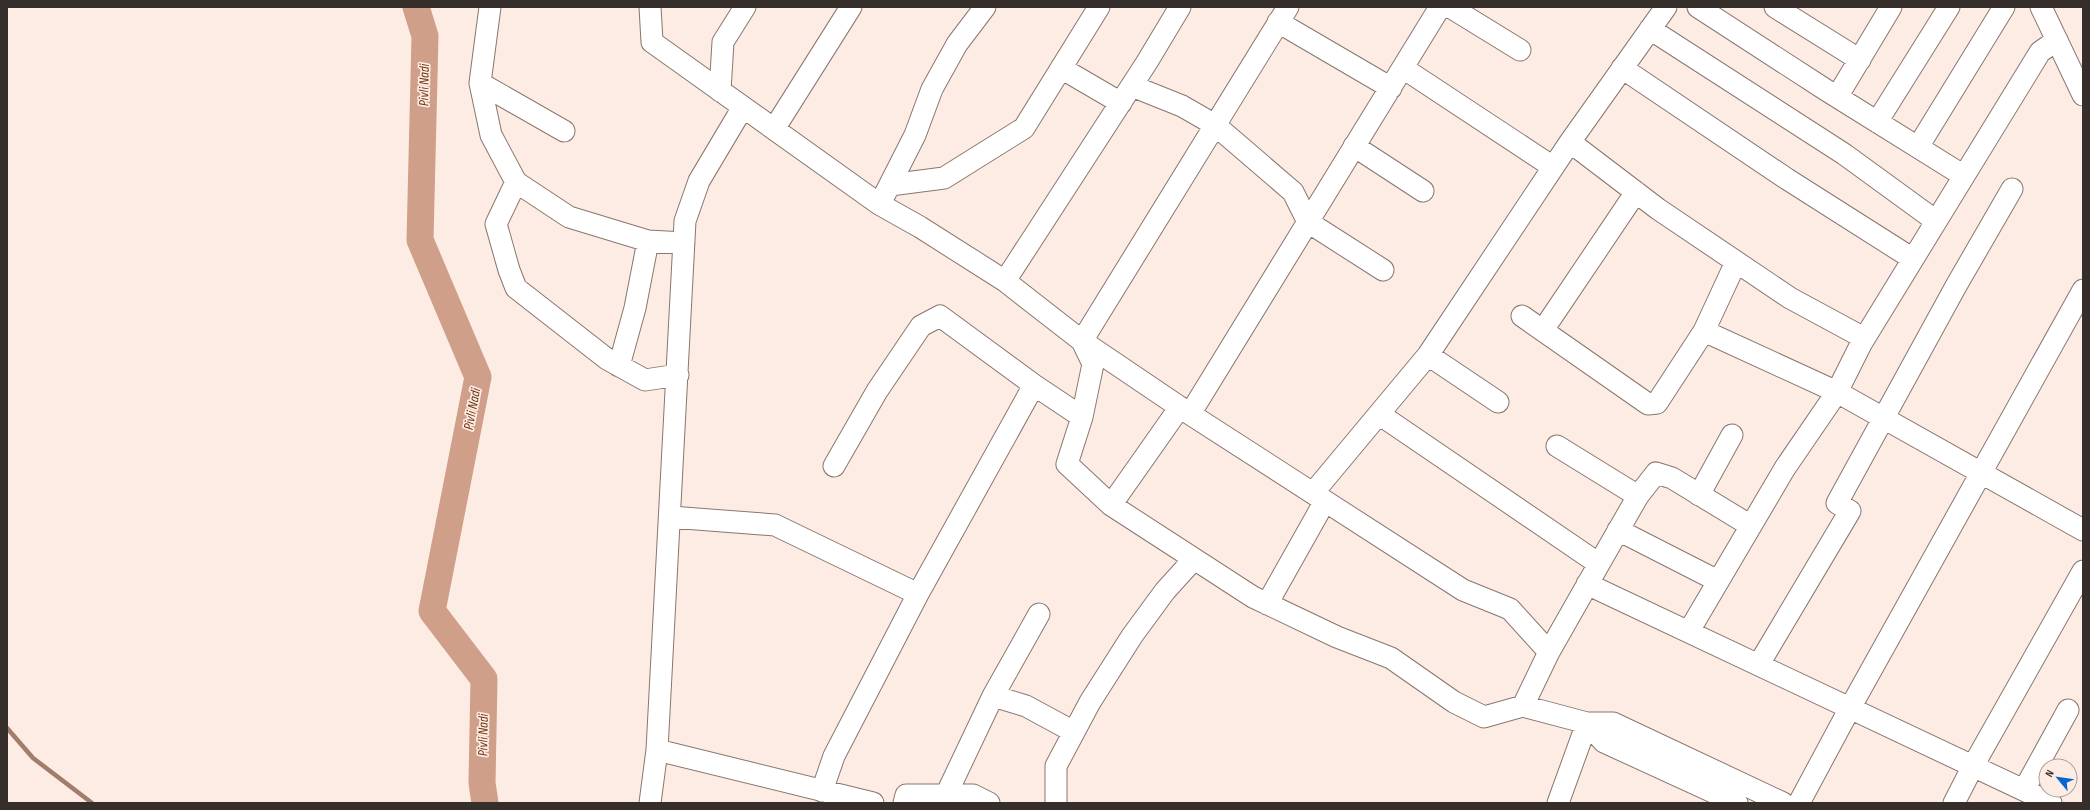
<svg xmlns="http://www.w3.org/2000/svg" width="2090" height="810" viewBox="0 0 2090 810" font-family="'Sofia Sans Condensed',sans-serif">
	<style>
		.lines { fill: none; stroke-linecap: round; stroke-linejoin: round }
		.stream { stroke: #a17d6c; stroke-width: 4.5 }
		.river { stroke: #cf9f89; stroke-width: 27 }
		.minor-casing { stroke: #89776e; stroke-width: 23 }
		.minor { stroke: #fff; stroke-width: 21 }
		.labels { text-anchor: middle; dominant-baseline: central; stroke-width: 3.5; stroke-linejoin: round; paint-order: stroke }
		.water-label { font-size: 14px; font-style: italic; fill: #6e3210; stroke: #fdece4 }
	</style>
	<rect width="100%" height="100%" fill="#fdece4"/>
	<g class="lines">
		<path class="stream" d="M7,728L33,758L92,803"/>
		<path class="river" d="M416,7L425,36L420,240L478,377L432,611L484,679L482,783L485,803"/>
		<defs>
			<path id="minor" d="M490,7L480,83L564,131
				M650,7L652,42L879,204L920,227L1005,281L1082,341L1190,414L1463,590L1510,609L1549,652L1523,706
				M1450,7L1520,50
				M1698,7L1826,90L1964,176
				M1775,7L1860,60
				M2041,7L2083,95
				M1278,22L1391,88
				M1650,29L1844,154L1936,221
				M2057,40L2040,52L1861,344L1837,392L2083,530
				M1061,68L1121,103
				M1403,68L1553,167
				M1622,68L1787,179L1913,259
				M480,83L491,135L516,182L569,217L648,241L684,243
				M1132,86L1182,106L1215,125L1293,192L1308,222L1383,270
				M720,91L723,42L745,7
				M1837,97L1891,7
				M1877,122L1949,7
				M774,129L851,7
				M1570,142L1658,209L1790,298L1864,338
				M1354,146L1423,191
				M1918,147L2004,7
				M516,182L496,224L509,270L516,288L607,359L645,380L678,375
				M890,185L944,178L1024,128L1099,7
				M885,194L915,135L932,89L957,44L985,7
				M1005,281L1147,62L1180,7
				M1522,316L1648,404L1657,403L1704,331
				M1543,330L1636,192
				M1082,341L1093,364L1082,417L1067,464L1111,505L1253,597L1337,637L1391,658L1454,702L1484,717L1523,706L1587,723H1613L1783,803
				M1082,341L1288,7
				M1428,355L1498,402
				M619,366L635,308L648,241
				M1190,414L1440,7
				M1379,414L1599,564L1549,652
				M1557,446L1638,496L1599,564
				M834,466L877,391L921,326L940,316L1034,385L1082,417
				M1313,493L1428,355L1570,142L1666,7
				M1699,495L1732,435
				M1638,496L1656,473L1672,478L1751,526
				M1111,505L1180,407
				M671,517L775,525L918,594
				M1618,530L1718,581
				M1587,584L2051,803
				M1267,604L1325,501
				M1689,631L1785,468L1837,392L1704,331L1736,262
				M1759,664L1850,511L1837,503L1956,286L2012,189
				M993,696L1026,706L1074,732
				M1587,723L1604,742L1737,803
				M657,750L873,803
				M2024,790L2068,710
				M822,791L834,756L918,594L1034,385
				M946,795L993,696L1039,614
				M1056,802V766L1090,702L1132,636L1165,591L1194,559
				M650,803L657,750L685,221L699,181L743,107
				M904,803L906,795H973L989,803
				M1558,803L1587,723
				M1799,803L1850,708L2083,290
				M1954,803L1973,766L2083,571"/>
		</defs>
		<use href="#minor" class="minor-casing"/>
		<use href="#minor" class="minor"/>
	</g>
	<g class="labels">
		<g class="water-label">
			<text transform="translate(424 85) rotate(-89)">Pivli Nadi</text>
			<text transform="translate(472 409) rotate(-79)">Pivli Nadi</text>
			<text transform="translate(483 735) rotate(-89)">Pivli Nadi</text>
		</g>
	</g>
	<rect width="2090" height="810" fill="none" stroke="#362e2a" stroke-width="16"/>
	<g transform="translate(2058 778) rotate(299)"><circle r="19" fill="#fdece4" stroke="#ada09a"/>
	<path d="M0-3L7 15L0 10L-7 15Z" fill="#0866cf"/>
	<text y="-6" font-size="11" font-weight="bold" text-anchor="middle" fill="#362e2a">N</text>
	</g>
</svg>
